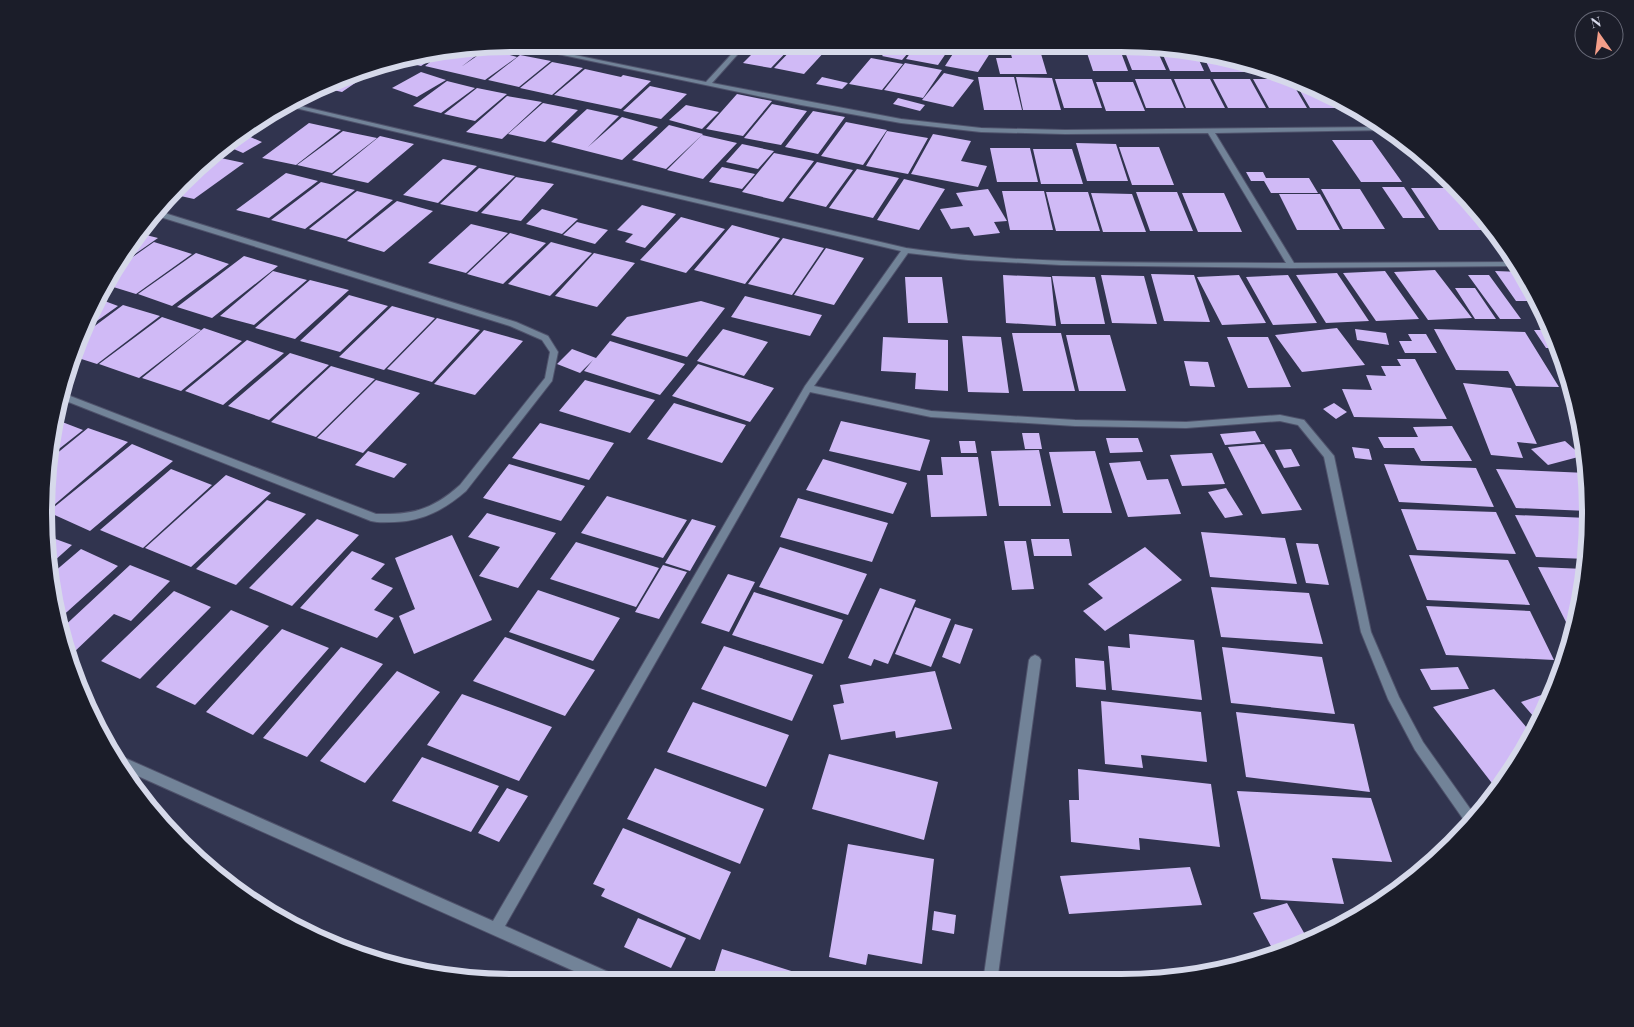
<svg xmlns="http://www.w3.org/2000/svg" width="1634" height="1027" viewBox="0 0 1634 1027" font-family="'Playfair Display',serif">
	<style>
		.building { fill: #d0baf6 }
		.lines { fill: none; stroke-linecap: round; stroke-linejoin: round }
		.street-casing { stroke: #4f526b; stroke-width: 2 }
		.street { fill: #728398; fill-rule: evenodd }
		.rim { fill: none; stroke: #d6d9ea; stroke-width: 6 }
	</style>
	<rect width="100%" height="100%" fill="#31344f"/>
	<path class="building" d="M655,45H680L675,50Z
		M684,45H716L708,54L681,48Z
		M761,45H793L771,68L743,63Z
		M796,45L826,50L804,74L774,68Z
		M845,46H874L869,51Z
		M891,46H914L902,60L882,56Z
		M915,46H951L938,65L906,59Z
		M958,46L991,47H994L978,72L945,66Z
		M1009,47H1039L1047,74H1000L996,58H1012Z
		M1085,47H1119L1128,71H1093Z
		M1123,47L1156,48L1166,70H1132Z
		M486,48L461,67L487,49L517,57L485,80L425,66L438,56Z
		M1160,48H1182L1195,51L1204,71H1170Z
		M1202,53L1270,71V72H1211Z
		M520,55L551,61L519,87L488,80Z
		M435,57L421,66L405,62Z
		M871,58L903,64L882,90L849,84Z
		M552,62L583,68L552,95L520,88Z
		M905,63L942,70L923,98L884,90Z
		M380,66L342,92L324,88L363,69Z
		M585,69L621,77L623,75L651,81L621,109L554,95Z
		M421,72L446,80L417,97L392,88Z
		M944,73L974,80L953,107L922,100Z
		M822,77L848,83L842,89L816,84Z
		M978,77H1014L1022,110H984Z
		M1016,77L1052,78L1061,110H1023Z
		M1055,79H1092L1102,108H1064Z
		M1135,79H1171L1184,108H1146Z
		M1174,79H1210L1225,108H1186Z
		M1213,79H1250L1266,108H1228Z
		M1253,79H1290L1307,108H1269Z
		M1293,79L1301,80L1349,108H1310Z
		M447,81L475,88L441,113L413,106Z
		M1096,82H1133L1145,111H1106Z
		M650,86L687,94L661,119L623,111Z
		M477,88L507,94L475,121L444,114Z
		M737,94L772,101L743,136L706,129Z
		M507,96L542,102L502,139L466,132Z
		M898,98L925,105L920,111L893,104Z
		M543,103L578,110L545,142L508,134Z
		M772,104L807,111L781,145L744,138Z
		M686,105L719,112L702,129L669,120Z
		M587,109L619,116L588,147L622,117L658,127L622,160L551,142Z
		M813,111L845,117L818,154L785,147Z
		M846,122L887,130L863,165L821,156Z
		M309,123L341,130L296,165L262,158Z
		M669,125L703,134L666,169L632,160Z
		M343,131L377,138L332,173L297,165Z
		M887,131L928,138L908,174L866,166Z
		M933,134L971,141L961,161L987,166L978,187L911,174Z
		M702,135L737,143L703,179L667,170Z
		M248,136L262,142L243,153L229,147Z
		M380,136L414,144L368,183L332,175Z
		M1332,140H1372L1402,182H1361Z
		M1076,143L1116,144L1128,181H1087Z
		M742,144L774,151L758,169L726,162Z
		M1119,147H1159L1174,185H1132Z
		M990,148H1030L1038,182H997Z
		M1033,149H1072L1083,184H1041Z
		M774,153L814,161L783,202L742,192Z
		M216,157L244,163L194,199L176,195Z
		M443,159L477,166L438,203L403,195Z
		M817,162L853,170L826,207L789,198Z
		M722,167L755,174L742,189L709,182Z
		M479,168L515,176L477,212L440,204Z
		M857,169L899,178L873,218L829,208Z
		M1246,172H1263L1266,178H1309L1318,193H1271L1264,181H1251Z
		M286,173L318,181L269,218L236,210Z
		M516,177L554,184L521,221L481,213Z
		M904,179L945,189L919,230L877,220Z
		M321,182L355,190L305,229L271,220Z
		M1455,186L1474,204L1493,231H1486Z
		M1382,187H1404L1425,218H1403Z
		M1411,188H1453L1482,230H1439Z
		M988,189L1007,221L994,222L1000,233L974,236L969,227L951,229L940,209L963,206L956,193Z
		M1321,189H1360L1385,229H1343Z
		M357,191L393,200L346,239L309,229Z
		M1002,191H1044L1053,230H1010Z
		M1046,192H1088L1100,231H1056Z
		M1136,192H1177L1193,231H1150Z
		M1091,193L1132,194L1146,232H1103Z
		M1182,193H1224L1242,232H1198Z
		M1279,194H1320L1340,230H1297Z
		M397,201L433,211L384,252L347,241Z
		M642,205L676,214L645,248L625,242L633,234L617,230Z
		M542,209L578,219L562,234L526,224Z
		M681,217L725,229L686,273L640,260Z
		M577,222L608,230L595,244L563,235Z
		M471,224L508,233L466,273L428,263Z
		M732,225L780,238L745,284L694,270Z
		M138,233L158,238L122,263Z
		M510,233L546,243L503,284L467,274Z
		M783,238L824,248L792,295L748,284Z
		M154,242L192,254L136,294L110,286L120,266Z
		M551,242L592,253L550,296L508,284Z
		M826,248L864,258L834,305L794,295Z
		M196,253L229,264L172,306L138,294Z
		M594,253L635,263L597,307L555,296Z
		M244,256L278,266L212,318L177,307Z
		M1435,270L1472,318L1428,320L1394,272Z
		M273,271L307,280L254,325L220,316Z
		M1385,271L1419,319L1376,321L1343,273Z
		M1495,271L1522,272L1537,301H1516Z
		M1337,273L1369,321L1326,323L1296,275Z
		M1151,274L1194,275L1210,322L1164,321Z
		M1003,275L1051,277L1056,326L1006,323Z
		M1101,275L1144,276L1157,324L1112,323Z
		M1239,275L1266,323L1222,325L1197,277Z
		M1288,275L1317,323L1273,325L1246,277Z
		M1468,275H1489L1521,319H1500Z
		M1052,276L1095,277L1105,324H1061Z
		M905,277H942L948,323H908Z
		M310,280L349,290L295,339L255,328Z
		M1455,288H1475L1496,319H1475Z
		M349,295L388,306L340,352L300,341Z
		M745,296L822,315L810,336L731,317Z
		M102,300L118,306L87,328Z
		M701,301L725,308L687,357L611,335L627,317Z
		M123,305L160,316L97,364L72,356L84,334Z
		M392,306L435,318L384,370L339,357Z
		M162,317L201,330L139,378L99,364Z
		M437,318L480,330L432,382L387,369Z
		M204,328L242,341L181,391L142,378Z
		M1337,328L1365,365L1302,372L1275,335Z
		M723,329L768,342L744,376L697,361Z
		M1355,329L1386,333L1389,345L1357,340Z
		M1434,329L1525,332L1559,387L1516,386L1508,371L1456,370Z
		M484,330L523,341L475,395L434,384Z
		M1534,330H1551L1559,348H1546Z
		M1012,333H1061L1075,391H1023Z
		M1408,334H1426L1437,353H1405L1399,341H1412Z
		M1066,335H1110L1126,391H1079Z
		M962,336L1001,337L1009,393L968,392Z
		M883,337L948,340V391L915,389L916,373L881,371Z
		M1227,337H1268L1291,387L1248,388Z
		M247,340L284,353L223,405L185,391Z
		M610,341L685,364L660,395L584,371L593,360L580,373L557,364L572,349L596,358Z
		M290,353L329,365L269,420L228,406Z
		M1561,354L1565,363L1567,370L1552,355Z
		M1397,359H1415L1447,419L1354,417L1342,389L1372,390L1366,375L1386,376L1381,366H1401Z
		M1184,361L1208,362L1215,387L1190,386Z
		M698,364L774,388L750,422L672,396Z
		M331,366L375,379L316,437L271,422Z
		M376,380L420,393L363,453L317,438Z
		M585,380L655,400L630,433L559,411Z
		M1463,383L1511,388L1537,444L1517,442L1523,458L1491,455Z
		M674,403L746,425L722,463L647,439Z
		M1334,403L1347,412L1336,419L1323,409Z
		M57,420L83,430L50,456L52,447Z
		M841,421L930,440L920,471L829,451Z
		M540,423L614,443L589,480L512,458Z
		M1452,426L1472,461H1421L1414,448H1384L1378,437H1418L1413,427Z
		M88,428L128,442L47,511L45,483L50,459Z
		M1255,431L1261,442L1225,445L1220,434Z
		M1022,433H1039L1042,449H1025Z
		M1106,438H1138L1143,452L1110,453Z
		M959,441H975L977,453H961Z
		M1565,441L1582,456L1548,465L1531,449Z
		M132,444L173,461L90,531L48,512Z
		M1264,444L1302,510L1262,514L1228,447Z
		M1352,447L1369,449L1372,460L1355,458Z
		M1291,449L1300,466L1284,468L1275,450Z
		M1039,450L1051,506H999L991,451Z
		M368,451L407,464L394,478L355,465Z
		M1095,451L1112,513H1063L1049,452Z
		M1212,453L1225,484L1182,486L1170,455Z
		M941,457H978L987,516L931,517L927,475H943Z
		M823,459L907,483L893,514L806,490Z
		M1140,461L1147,480L1168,479L1181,514L1128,517L1109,463Z
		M509,464L585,486L561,521L483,498Z
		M1384,464L1476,468L1494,507L1399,502Z
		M171,469L212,485L143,548L100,530Z
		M1496,469L1587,473L1588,511L1516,508Z
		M226,475L271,493L191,567L145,548Z
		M1226,488L1243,515L1225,518L1208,492Z
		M607,496L687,520L663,558L581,533Z
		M798,498L888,523L872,562L780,537Z
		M267,500L306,514L236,585L196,569Z
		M1401,509L1496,512L1516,554L1417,550Z
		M487,513L556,533L518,588L479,576L500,547L468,537Z
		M1515,515L1588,518L1589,545L1587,559L1536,557Z
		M317,519L359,535L292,606L249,588Z
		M692,519L716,526L690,571L665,563Z
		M1201,532L1285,538L1297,584L1210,577Z
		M452,535L492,620L414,654L399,616L415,609L395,558Z
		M50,537L72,545L53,562Z
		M1031,539H1069L1072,556H1034Z
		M1004,541H1026L1034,589L1012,590Z
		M576,542L659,568L636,607L550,579Z
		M1296,543L1318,544L1329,585L1306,583Z
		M780,547L867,574L848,615L759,587Z
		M1145,547L1182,580L1105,631L1083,611L1103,598L1088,584Z
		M81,549L118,566L58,620L54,572Z
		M352,551L385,564L371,579L393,588L374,610L394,618L377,638L300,608Z
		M1409,555L1508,560L1530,605L1427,600Z
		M130,565L170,581L131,621L114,614L71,655L68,654L59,631Z
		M663,565L687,572L659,619L635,612Z
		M1538,567L1585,569L1576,625L1567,624Z
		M728,574L755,582L729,632L701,623Z
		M1211,587L1309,593L1323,644L1221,637Z
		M880,588L916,600L888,664L874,659L871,666L848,658Z
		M538,590L620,618L593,661L509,632Z
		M174,591L211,607L140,679L101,661Z
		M754,592L843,620L823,664L732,635Z
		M1426,606L1530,611L1554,660L1446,655Z
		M915,607L951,619L931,667L895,654Z
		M231,610L269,626L195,705L156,687Z
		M955,624L973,629L960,664L942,657Z
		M282,629L329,648L253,735L206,712Z
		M1129,634L1194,640L1202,700L1112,690L1108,646L1130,648Z
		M505,637L595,670L565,716L473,681Z
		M724,646L813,675L792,721L701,689Z
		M341,647L383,664L307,757L263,738Z
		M1222,647L1322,657L1335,714L1231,703Z
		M1075,658L1104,661L1106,690L1076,687Z
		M1458,667L1469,689L1431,690L1420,669Z
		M397,671L440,692L365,783L320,761Z
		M935,671L952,729L896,738L895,731L841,740L833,705L844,703L840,685Z
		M1494,689L1533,735L1498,791L1433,707Z
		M1553,691L1542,722L1540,724L1521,702Z
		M462,694L552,727L519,781L427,745Z
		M1101,701L1201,712L1207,762L1141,755L1143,768L1105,764Z
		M693,702L789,735L766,787L667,752Z
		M1236,712L1354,724L1370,792L1246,777Z
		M829,754L938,782L924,840L812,809Z
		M422,757L499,786L471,832L392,801Z
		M655,768L764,809L740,864L627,819Z
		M1078,769L1211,784L1220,847L1139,838L1140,850L1071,842L1069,800H1079Z
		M507,788L528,796L499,842L478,833Z
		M1237,791L1371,798L1392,862L1332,858L1344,904L1261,899Z
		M623,828L731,872L700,940L601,896L605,889L593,884Z
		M848,844L934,859L922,964L868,954L866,965L829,957Z
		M1190,867L1202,905L1069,914L1060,876Z
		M1287,903L1307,938L1272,948L1253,913Z
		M934,911L956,915L954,934L932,930Z
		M638,918L686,938L671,968L624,947Z
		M722,949L804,975L802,981L712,980Z"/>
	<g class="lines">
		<defs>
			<path id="street" d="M510,44H521L706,82L740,45H746L712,83L901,119L981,128L1065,130L1382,127L1388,130L1215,133L1294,263L1515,262L1518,266L1292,268L1061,265L968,260L908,253L814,386L931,411L1075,420L1186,422L1280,415L1304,420L1334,456L1371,632L1399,697L1423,742L1476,817L1468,826L1415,750L1388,699L1361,632L1324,457L1298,425L1280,421L1186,428L1075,426L931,417L810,392L505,926L615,975L617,980H594L120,768L114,755L116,754L493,921L805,386L901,251L287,106L292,104L906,248C1031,266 1160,262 1286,263L1208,133L1065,134L981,132L901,123L801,105Z
				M158,211L516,322L548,336L558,352L552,381L466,491C445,509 424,521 395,522C387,522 379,523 371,521L61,399L63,393L65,394L376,514C412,515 432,510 460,485L545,378L550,352L542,340L510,326L154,215Z
				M1035,655L1039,657L1041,660L997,982H983L1029,660L1031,657Z"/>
		</defs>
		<use href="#street" class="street-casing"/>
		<use href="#street" class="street"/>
	</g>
	<path d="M0 0H1634V1027H0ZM513 52H1121A461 461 0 0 1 1582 513V513A461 461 0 0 1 1121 974H513A461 461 0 0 1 52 513V513A461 461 0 0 1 513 52Z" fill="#1b1d29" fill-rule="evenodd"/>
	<path class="rim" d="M513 52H1121A461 461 0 0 1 1582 513V513A461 461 0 0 1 1121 974H513A461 461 0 0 1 52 513V513A461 461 0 0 1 513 52Z"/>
	<g transform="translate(1599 35) rotate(346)"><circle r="24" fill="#1b1d29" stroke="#666876"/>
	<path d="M0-4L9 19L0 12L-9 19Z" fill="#f49e89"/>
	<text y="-8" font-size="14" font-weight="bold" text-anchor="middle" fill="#d6d9ea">N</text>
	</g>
</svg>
